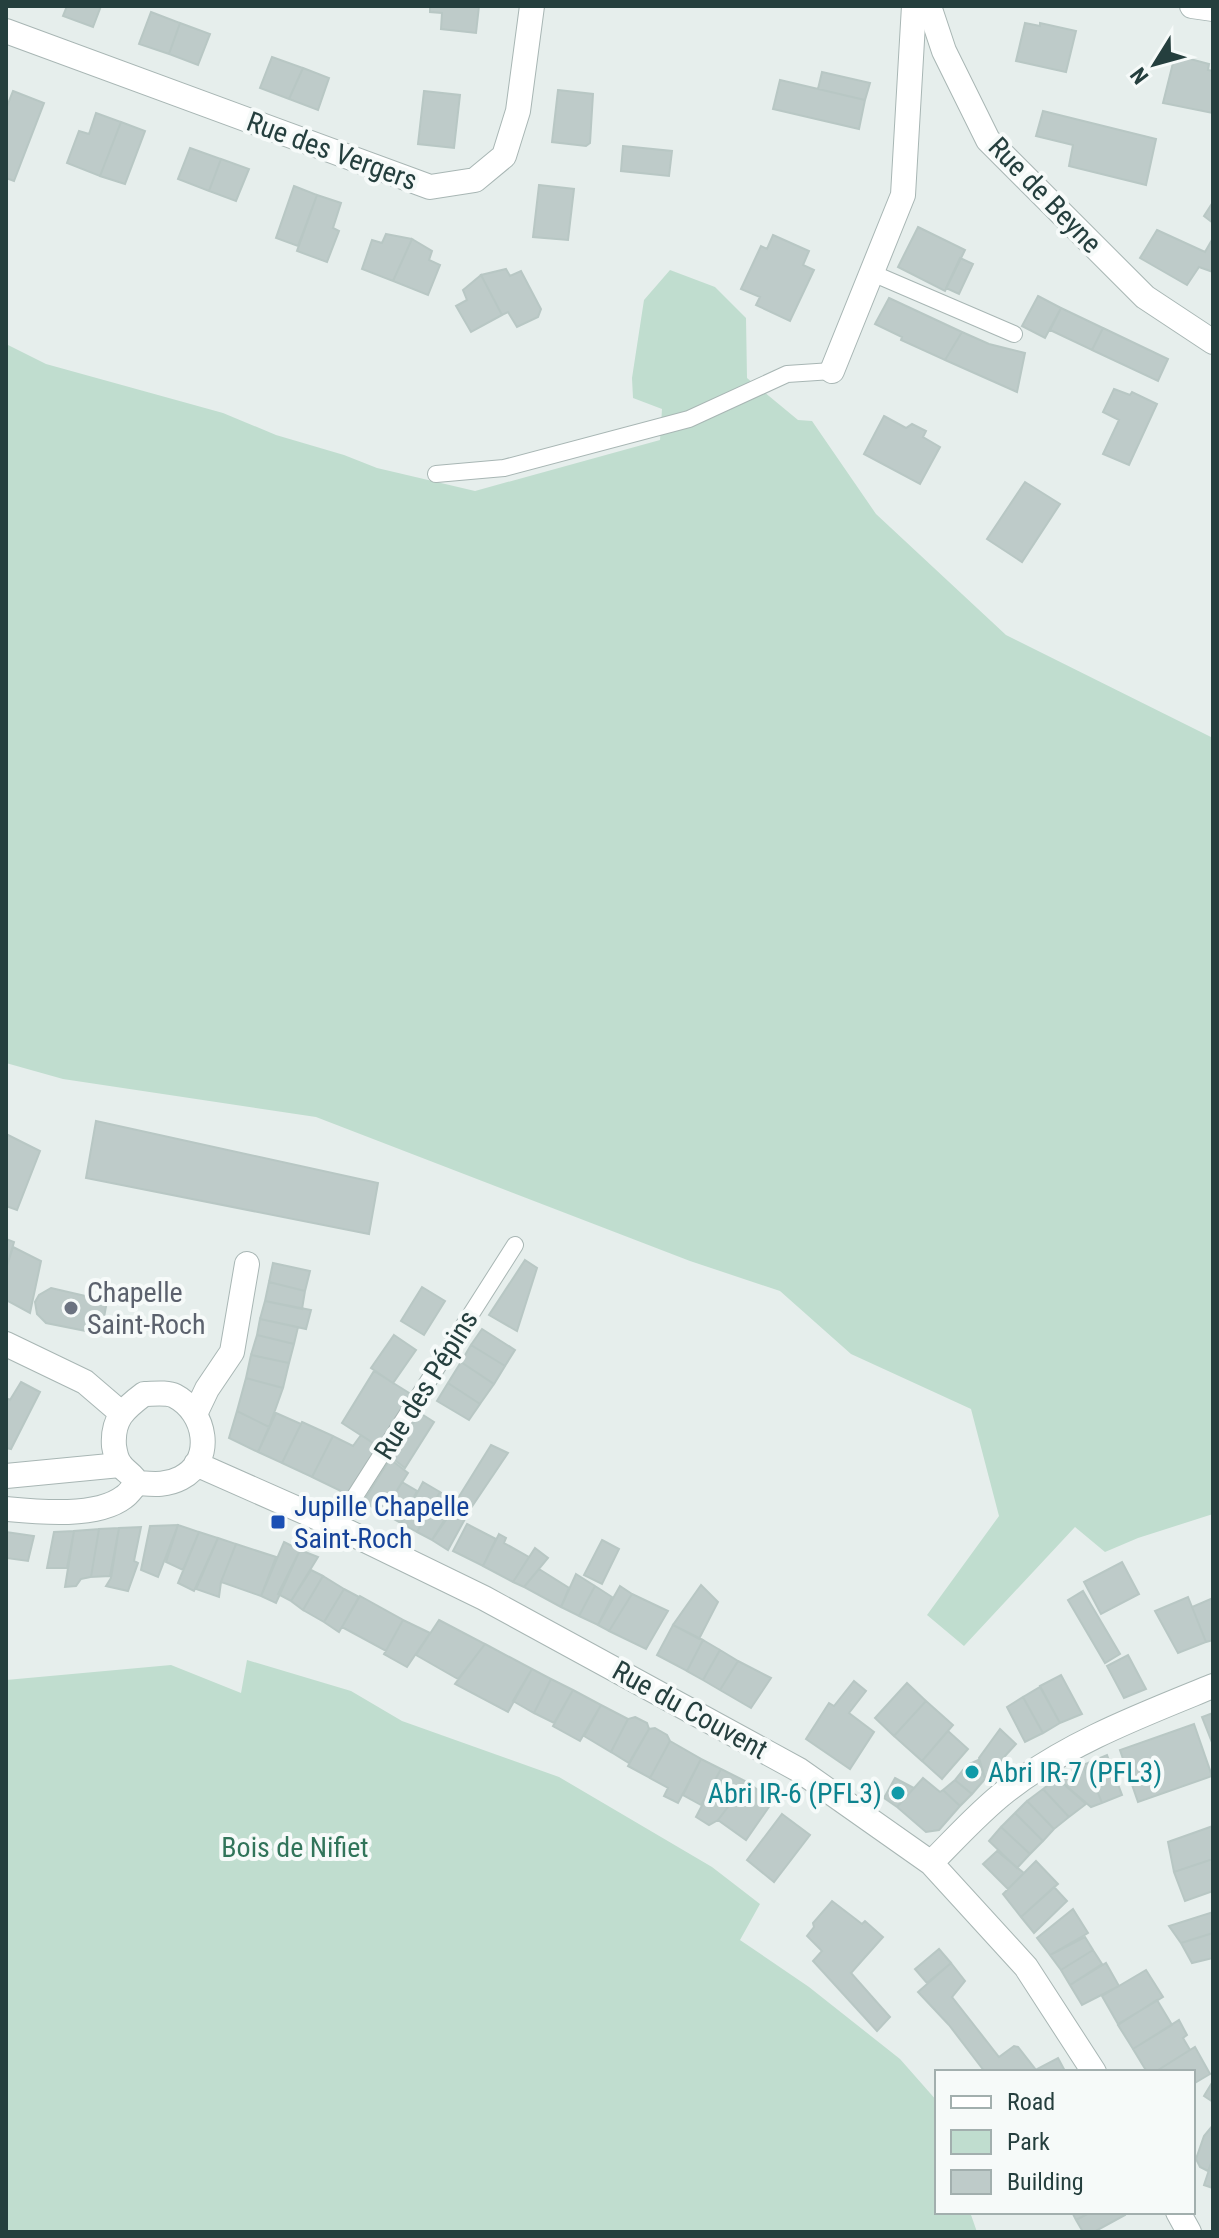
<svg xmlns="http://www.w3.org/2000/svg" width="1219" height="2238" viewBox="0 0 1219 2238" font-family="'Roboto Condensed',sans-serif">
	<style>
		.green { fill: #c0ddcf }
		.building { fill: #becbc9; stroke: #b8c7c4; stroke-width: 2 }
		.lines { fill: none; stroke-linecap: round; stroke-linejoin: round }
		.service-casing { stroke: #a8b6b4; stroke-width: 18 }
		.minor-casing { stroke: #a8b6b4; stroke-width: 26 }
		.tertiary-casing { stroke: #a8b6b4; stroke-width: 26 }
		.service { stroke: #fff; stroke-width: 16 }
		.minor { stroke: #fff; stroke-width: 24 }
		.tertiary { stroke: #fff; stroke-width: 24 }
		.worship-dot { fill: #6b7280; stroke: #f6faf9; stroke-width: 3 }
		.transit-dot { fill: #1a4fb4; stroke: #f6faf9; stroke-width: 3 }
		.culture-dot { fill: #0f9aa8; stroke: #f6faf9; stroke-width: 3 }
		.labels { text-anchor: middle; dominant-baseline: central; stroke-width: 8; stroke-linejoin: round; paint-order: stroke }
		.street-label { font-size: 28px; fill: #253f3e; stroke: #f6faf9 }
		.worship-label { font-size: 28px; fill: #5b616d; stroke: #f6faf9; text-anchor: start }
		.transit-label { font-size: 28px; fill: #164399; stroke: #f6faf9; text-anchor: start }
		.culture-label { font-size: 28px; fill: #0d838f; stroke: #f6faf9; text-anchor: start }
		.park-label { font-size: 28px; fill: #31745a; stroke: #f6faf9 }
	</style>
	<rect width="100%" height="100%" fill="#e6eeec"/>
	<path class="green" d="M670,270L715,287L746,318L747,378L798,420L812,421L876,514L1006,635L1213,738V1514L1138,1538L1105,1552L1075,1527L964,1646L927,1615L999,1516L971,1409L851,1354L780,1291L690,1261L316,1117L63,1079L6,1063V344L46,364L223,413L276,435L344,455L377,468L475,491L660,440L662,409L633,398L632,378L644,300Z
		M247,1660L351,1691L402,1721L559,1777L712,1867L760,1904L740,1940L809,1987L900,2059L937,2101V2212H970L977,2232H6V1680L171,1665L241,1693Z"/>
	<path class="building" d="M67,6H101L93,27L63,16Z
		M430,6H479L476,33L441,29L442,13L430,12Z
		M151,12L180,23L169,54L139,44Z
		M180,23L210,34L198,65L169,54Z
		M1025,23L1040,26V23L1076,31L1066,72L1016,61Z
		M1175,55L1209,64L1208,70L1213,71V113L1163,103Z
		M272,57L303,68L289,99L260,88Z
		M303,68L329,78L318,110L289,99Z
		M822,72L870,83L865,100L818,89Z
		M780,80L865,100L859,129L773,109Z
		M558,90L593,94L590,143L586,146L552,142Z
		M13,91L44,103L14,181L6,178V109Z
		M424,91L460,95L454,148L418,144Z
		M1043,111L1156,139L1146,185L1069,166L1073,145L1036,136Z
		M96,113L121,122L100,176L67,163L79,131L89,134Z
		M121,122L145,131L125,184L100,176Z
		M623,146L672,151L669,176L621,171Z
		M190,148L221,159L209,191L178,179Z
		M221,159L249,169L236,201L209,191Z
		M539,185L574,189L568,240L533,237Z
		M294,186L317,195L298,246L276,238Z
		M317,195L341,203L333,228L339,231L327,262L297,251Z
		M1213,202V223L1204,216Z
		M918,227L965,250L945,291L898,267Z
		M1157,230L1205,252L1213,238V272L1199,267L1187,285L1140,258Z
		M386,234L412,239L393,281L362,269L372,240L382,243Z
		M773,235L809,251L803,265L814,270L790,321L756,305L760,297L741,289L761,246L767,249Z
		M412,239L432,251L429,260L440,265L428,295L393,281Z
		M960,258L973,264L959,294L946,288Z
		M506,269L510,276L521,271L541,309L538,317L517,327L508,312L502,315L481,275Z
		M481,275L502,315L471,332L456,306L467,300L463,290Z
		M1038,296L1061,308L1045,338L1022,326Z
		M889,298L962,332L945,360L901,340L902,337L875,324Z
		M1061,308L1103,328L1092,350L1050,330Z
		M1103,328L1168,359L1158,381L1092,350Z
		M962,332L989,344L1025,353L1017,392L945,360Z
		M1114,389L1130,395L1132,392L1157,404L1129,465L1103,454L1119,420L1103,412Z
		M884,416L906,428L912,424L926,431L923,437L940,447L920,484L864,454Z
		M1025,482L1060,504L1022,562L987,539Z
		M96,1121L378,1183L369,1234L86,1178Z
		M6,1134L40,1151L17,1210L6,1206Z
		M6,1239L14,1242L6,1269Z
		M13,1247L41,1261L30,1313L6,1300V1269Z
		M525,1260L537,1268L517,1331L489,1315Z
		M273,1263L310,1271L305,1291L269,1282Z
		M269,1282L305,1291L302,1309L265,1301Z
		M422,1287L445,1301L424,1335L401,1321Z
		M51,1288L107,1301L101,1334L46,1323L37,1314L35,1302L39,1295Z
		M265,1301L311,1310L306,1329L260,1319Z
		M260,1319L298,1327L294,1344L257,1335Z
		M482,1329L515,1350L505,1366L471,1345Z
		M257,1335L294,1344L289,1363L251,1355Z
		M394,1335L416,1350L393,1383L371,1368Z
		M471,1345L505,1366L494,1384L461,1362Z
		M251,1355L289,1363L283,1388L246,1378Z
		M461,1362L494,1384L480,1404L448,1383Z
		M374,1371L414,1396L381,1448L342,1423Z
		M246,1378L283,1388L269,1427L237,1411Z
		M21,1382L40,1392L11,1449L6,1448V1398L10,1400Z
		M448,1383L480,1404L469,1420L437,1401Z
		M237,1411L269,1427L258,1452L229,1438Z
		M276,1413L301,1424L282,1463L258,1452Z
		M420,1413L434,1422L405,1468L391,1457Z
		M302,1422L333,1436L312,1477L282,1463Z
		M361,1435L381,1448L351,1496L312,1477L333,1436L353,1446Z
		M491,1445L508,1453L471,1508L448,1550L432,1540Z
		M390,1459L408,1473L383,1513L363,1502Z
		M402,1482L417,1491L401,1523L383,1513Z
		M423,1482L440,1492L417,1532L401,1523Z
		M440,1492L457,1504L432,1540L417,1532Z
		M467,1524L496,1539L483,1566L453,1551Z
		M178,1525L158,1577L141,1570L150,1526Z
		M178,1525L199,1532L183,1570L166,1562Z
		M141,1527L134,1561L138,1563L128,1591L106,1586L111,1578L119,1528Z
		M119,1528L110,1576L91,1577L99,1529Z
		M99,1529L91,1577L81,1579L76,1586L65,1587L74,1531Z
		M74,1531L67,1568H47L54,1532Z
		M6,1532L34,1536L28,1561L6,1558Z
		M199,1532L218,1538L194,1591L178,1583Z
		M499,1534L506,1538L504,1543L529,1557L513,1582L483,1566Z
		M218,1538L236,1544L221,1582L219,1597L196,1589Z
		M602,1540L619,1549L602,1584L584,1575Z
		M284,1542L300,1550L276,1603L261,1596Z
		M236,1544L276,1557L261,1596L221,1582Z
		M535,1548L548,1558L524,1587L513,1582Z
		M300,1550L318,1557L291,1601L278,1594Z
		M1122,1562L1139,1594L1101,1614L1084,1582Z
		M539,1569L569,1588L561,1607L524,1587Z
		M311,1570L323,1576L303,1610L291,1601Z
		M576,1574L595,1586L579,1616L561,1607Z
		M323,1576L344,1589L324,1622L303,1610Z
		M701,1585L718,1602L699,1639L673,1625Z
		M595,1586L612,1597L598,1625L579,1616Z
		M620,1586L632,1594L609,1631L598,1625Z
		M344,1589L359,1597L339,1632L324,1622Z
		M1083,1591L1120,1654L1105,1663L1068,1600Z
		M632,1594L668,1611L646,1649L609,1631Z
		M360,1596L403,1620L386,1651L342,1627Z
		M1188,1597L1206,1642L1178,1653L1155,1611Z
		M1213,1598V1640L1206,1642L1192,1607Z
		M403,1620L430,1633L407,1667L384,1654Z
		M439,1620L485,1644L458,1679L416,1655Z
		M673,1625L703,1640L687,1671L657,1655Z
		M703,1640L720,1650L703,1680L687,1671Z
		M485,1644L532,1669L508,1712L455,1684Z
		M720,1650L738,1661L720,1690L703,1680Z
		M1128,1655L1146,1689L1124,1698L1107,1666Z
		M738,1661L771,1678L751,1708L720,1690Z
		M532,1669L551,1679L534,1713L513,1701Z
		M1061,1675L1082,1714L1060,1723L1040,1686Z
		M551,1679L573,1690L554,1723L534,1713Z
		M854,1681L866,1691L849,1713L874,1732L850,1769L806,1739L829,1703L834,1706Z
		M907,1683L926,1701L894,1736L875,1718Z
		M1040,1687L1060,1723L1043,1733L1023,1697Z
		M573,1690L601,1705L580,1741L553,1726Z
		M1023,1697L1043,1733L1025,1742L1007,1707Z
		M926,1701L953,1725L922,1761L894,1736Z
		M601,1705L628,1719L611,1752L584,1736Z
		M1213,1713V1745L1202,1717Z
		M635,1717L647,1723L649,1729L629,1763L611,1752L628,1719Z
		M1194,1724L1212,1776L1138,1802L1120,1750Z
		M655,1728L667,1735L670,1741L650,1778L628,1766L649,1729Z
		M1000,1729L1016,1744L985,1778L979,1758Z
		M948,1731L968,1749L942,1779L922,1761Z
		M670,1741L701,1759L678,1803L664,1796L668,1788L650,1778Z
		M1107,1755L1122,1795L1102,1803L1098,1793L1092,1789L1083,1765Z
		M701,1759L721,1769L701,1805L683,1795Z
		M978,1760L985,1779L972,1794L955,1780L967,1765Z
		M1083,1765L1092,1789L1098,1793L1102,1803L1091,1807L1057,1778Z
		M721,1769L747,1782L718,1820L709,1825L696,1817Z
		M895,1778L914,1788L897,1807L884,1798Z
		M923,1778L940,1792L943,1790L960,1806L939,1830L926,1832L897,1807Z
		M1057,1778L1086,1804L1069,1817L1043,1789Z
		M955,1780L972,1794L960,1806L943,1790Z
		M747,1782L773,1801L746,1840L718,1820Z
		M1043,1789L1069,1817L1054,1829L1027,1801Z
		M1027,1801L1054,1829L1043,1841L1015,1813Z
		M1015,1813L1043,1841L1030,1854L1001,1827Z
		M782,1814L810,1835L774,1882L747,1860Z
		M1213,1826V1859L1174,1872L1168,1842Z
		M1001,1827L1030,1854L1017,1868L989,1841Z
		M997,1851L1024,1873L1008,1889L983,1864Z
		M1213,1859V1891L1185,1901L1174,1872Z
		M1036,1861L1058,1884L1021,1917L1003,1894Z
		M1054,1887L1067,1901L1034,1933L1021,1917Z
		M832,1901L862,1924L865,1921L883,1937L851,1973L890,2017L877,2031L813,1961L822,1951L807,1936L814,1927L813,1923Z
		M1073,1909L1088,1933L1050,1955L1037,1938Z
		M1213,1912V1933L1181,1943L1169,1926Z
		M1213,1933V1958L1192,1963L1181,1943Z
		M1085,1937L1093,1950L1061,1970L1050,1955Z
		M939,1949L951,1963L927,1983L915,1969Z
		M1093,1950L1102,1964L1070,1985L1061,1970Z
		M951,1963L965,1981L952,1997L999,2057L1014,2046L1018,2047L1036,2070L1032,2072H985L949,2025L918,1992Z
		M1106,1963L1119,1986L1082,2005L1070,1985Z
		M1146,1970L1163,1997L1118,2024L1102,1996Z
		M1157,2000L1172,2025L1133,2049L1118,2025Z
		M1179,2020L1187,2035L1183,2038L1190,2050L1155,2072H1147L1133,2049Z
		M1195,2047L1210,2074L1193,2084V2072H1155Z
		M1058,2058L1065,2071L1039,2072L1037,2069Z
		M1213,2081V2102L1204,2096Z
		M1213,2125V2158L1208,2171L1200,2167L1196,2159L1204,2136Z
		M1213,2158V2188L1204,2185Z
		M1072,2212H1091L1076,2220Z
		M1091,2212H1124L1125,2215L1094,2232H1083L1076,2220Z"/>
	<g class="lines">
		<defs>
			<path id="service" d="M872,273L1014,334
				M436,474L504,468L689,419L787,374L832,371
				M336,1526L515,1245"/>
			<path id="minor" d="M1192,6L1213,9
				M6,31L430,187L475,180L504,156L518,111L532,6
				M832,371L903,195L914,6
				M196,1412L207,1389L232,1352L247,1264
				M6,1476L120,1465
				M6,1509C38,1512 97,1518 124,1497C129,1494 133,1487 137,1483"/>
			<path id="tertiary" d="M929,6L944,51L988,140L1145,297L1213,342
				M6,1344L85,1382L120,1412
				M144,1394C153,1394 167,1392 175,1396C206,1412 215,1460 181,1478C166,1486 152,1484 137,1483C133,1474 125,1472 120,1464C116,1459 115,1452 114,1446C112,1419 124,1409 144,1394Z
				M196,1464L336,1526L484,1598L799,1770L931,1863L1026,1967L1094,2072
				M931,1863C955,1839 979,1812 1006,1791C1067,1743 1142,1715 1213,1686
				M1178,2212L1189,2232"/>
		</defs>
		<use href="#service" class="service-casing"/>
		<use href="#minor" class="minor-casing"/>
		<use href="#tertiary" class="tertiary-casing"/>
		<use href="#service" class="service"/>
		<use href="#minor" class="minor"/>
		<use href="#tertiary" class="tertiary"/>
	</g>
	<circle class="worship-dot" cx="71" cy="1308" r="8"/>
	<rect class="transit-dot" x="270" y="1514" width="16" height="16" rx="4"/>
	<g class="culture-dot">
		<circle cx="972" cy="1772" r="8"/>
		<circle cx="898" cy="1793" r="8"/>
	</g>
	<g class="labels">
		<g class="street-label">
			<text transform="translate(332 151) rotate(20)">Rue des Vergers</text>
			<text transform="translate(1045 195) rotate(46)">Rue de Beyne</text>
			<text transform="translate(426 1385) rotate(-58)">Rue des Pépins</text>
			<text transform="translate(690 1710) rotate(29)">Rue du Couvent</text>
		</g>
		<g class="worship-label">
			<text x="87" y="1292">Chapelle<tspan x="87" dy="32">Saint-Roch</tspan></text>
		</g>
		<g class="transit-label">
			<text x="294" y="1506">Jupille Chapelle<tspan x="294" dy="32">Saint-Roch</tspan></text>
		</g>
		<g class="culture-label">
			<text x="988" y="1772">Abri IR-7 (PFL3)</text>
			<text x="882" y="1793" text-anchor="end">Abri IR-6 (PFL3)</text>
		</g>
		<g class="park-label">
			<text x="295" y="1847">Bois de Nifiet</text>
		</g>
	</g>
	<rect width="1219" height="2238" fill="none" stroke="#253f3e" stroke-width="16"/>
	<rect x="935" y="2070" width="260" height="144" fill="#f6faf9" stroke="#a2afae" stroke-width="2"/>
	<rect x="951" y="2096" width="40" height="12" fill="#ffffff" stroke="#a2afae" stroke-width="2"/>
	<text x="1007" y="2110" font-size="24" fill="#253f3e">Road</text>
	<rect x="951" y="2130" width="40" height="24" fill="#c0ddcf" stroke="#a2afae" stroke-width="2"/>
	<text x="1007" y="2150" font-size="24" fill="#253f3e">Park</text>
	<rect x="951" y="2170" width="40" height="24" fill="#becbc9" stroke="#a2afae" stroke-width="2"/>
	<text x="1007" y="2190" font-size="24" fill="#253f3e">Building</text>
	<g transform="translate(1155 64) rotate(233)" stroke="#f6faf9" stroke-width="6" paint-order="stroke">
	<path d="M0-6L14 30L0 20L-14 30Z" fill="#253f3e"/>
	<text y="-12" font-size="22" font-weight="bold" text-anchor="middle" fill="#253f3e">N</text>
	</g>
</svg>
